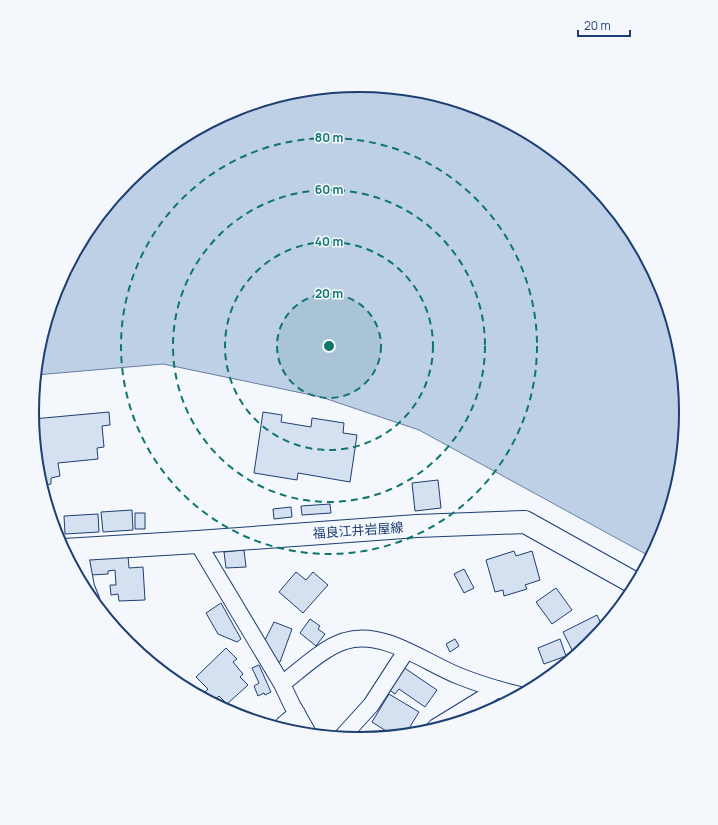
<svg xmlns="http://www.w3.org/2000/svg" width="718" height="825" viewBox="0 0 718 825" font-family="Manrope,'Noto Sans JP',sans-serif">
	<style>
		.water { fill: #bed0e5; stroke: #687fa3 }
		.building { fill: #d5e0f0; stroke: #1d3f73 }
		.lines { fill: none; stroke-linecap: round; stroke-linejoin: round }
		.street-casing { stroke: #1d3f73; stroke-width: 18 }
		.primary-casing { stroke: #1d3f73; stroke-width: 24 }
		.street { stroke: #f4f7fb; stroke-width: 16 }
		.primary { stroke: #f4f7fb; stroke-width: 22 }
		.ring { fill: none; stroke: #0f766e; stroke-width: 2; stroke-dasharray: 7 5 }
		.labels { text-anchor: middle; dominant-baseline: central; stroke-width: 3; stroke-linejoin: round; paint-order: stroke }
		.street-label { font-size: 13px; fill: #1d3f73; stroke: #f4f7fb }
		.rim { fill: none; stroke: #1d3f73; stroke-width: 2 }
		.centre { fill: #0f766e; stroke: #f4f7fb; stroke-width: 2 }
		.ring-label { font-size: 12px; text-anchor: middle; font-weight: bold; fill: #0f766e; stroke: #f4f7fb; stroke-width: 3; stroke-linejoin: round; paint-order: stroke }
	</style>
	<rect width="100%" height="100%" fill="#f4f7fb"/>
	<path class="water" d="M359,86L423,92L484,110L541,141L590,181L631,231L661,288L680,349L686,413L680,477L661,538L651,557L419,430L321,397L163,364L36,375L38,348L57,287L87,231L128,181L178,140L234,110L295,92Z"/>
	<path class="building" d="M109,412L110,425L102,426L104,447L97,448L98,459L58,463L60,476L51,478V484L44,485V481H40V483L38,476L33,419Z
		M263,412L282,415L281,422L311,427L312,418L344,423L343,433L357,435L350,482L298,473L297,480L254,473Z
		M438,480L441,508L415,511L412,483Z
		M330,504L331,513L302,515L301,506Z
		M291,507L292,517L274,519L273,509Z
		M132,510L133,530L103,532L101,512Z
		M135,513H145V529H135Z
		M98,514L99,532L65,534L64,516Z
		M244,550L246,567L226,568L224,552Z
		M514,551L516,556L532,551L540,580L525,585L527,589L504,596L503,590L495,592L486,560Z
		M128,556L129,568L143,567L145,600L119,601L118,594L111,595L110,585H116L115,570L108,571V574L90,575L89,558Z
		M464,569L474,588L464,593L454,574Z
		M296,572L306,580L313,572L328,585L303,613L279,592Z
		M556,588L572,610L552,624L536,602Z
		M221,603L241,639L237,642L218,634L206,613Z
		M597,615L603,628L590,644L575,656L563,632Z
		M310,619L320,626L318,629L325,634L316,646L300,633Z
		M274,622L292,629L280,662L276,661L264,642Z
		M455,639L459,646L450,652L446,644Z
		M560,639L566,656L544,664L538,648Z
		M226,648L237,659L233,662L243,674L240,677L248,685L227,704L219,696L214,701L205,692L208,689L196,677Z
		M259,665L271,692L265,695L264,693L258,696L254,686L259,683L252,668Z
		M403,667L437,690L425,707L399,689L395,694L388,689Z
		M389,694L419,712L405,735L394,736L372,722Z
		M497,697L502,705L484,715L474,718L472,715Z
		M296,727L300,734L289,731Z"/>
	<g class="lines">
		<defs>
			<path id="street" d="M197,542L282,684L292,705L309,735
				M79,549L86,587L91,599
				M282,684C299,671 324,647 345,641C383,629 424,662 459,676C479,684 499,690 520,695
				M280,729L284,724L297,713
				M433,730L436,727L498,689
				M341,738L371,705L406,651"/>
			<path id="primary" d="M64,550L197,542L417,526L525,522L636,584"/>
		</defs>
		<use href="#street" class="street-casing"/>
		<use href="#primary" class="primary-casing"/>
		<use href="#street" class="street"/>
		<use href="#primary" class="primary"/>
	</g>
	<circle cx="329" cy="346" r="52" fill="#0f766e" fill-opacity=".12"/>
	<g class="ring">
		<circle cx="329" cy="346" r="52"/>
		<circle cx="329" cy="346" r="104"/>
		<circle cx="329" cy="346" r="156"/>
		<circle cx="329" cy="346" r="208"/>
	</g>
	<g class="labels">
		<g class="street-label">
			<text transform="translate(358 530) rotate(-4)">福良江井岩屋線</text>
		</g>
	</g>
	<path d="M0 0H718V825H0ZM39 412a320 320 0 1 1 640 0a320 320 0 1 1-640 0Z" fill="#f4f7fb" fill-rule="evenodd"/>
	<path class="rim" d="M39 412a320 320 0 1 1 640 0a320 320 0 1 1-640 0Z"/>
	<circle cx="329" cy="346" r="6" class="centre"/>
	<g class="ring-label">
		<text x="329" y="142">80 m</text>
		<text x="329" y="194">60 m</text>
		<text x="329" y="246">40 m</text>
		<text x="329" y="298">20 m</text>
	</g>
	<path d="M578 30v6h52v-6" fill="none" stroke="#1d3f73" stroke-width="2"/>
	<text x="584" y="30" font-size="12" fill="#1d3f73" stroke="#f4f7fb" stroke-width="3" paint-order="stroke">20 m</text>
</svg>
